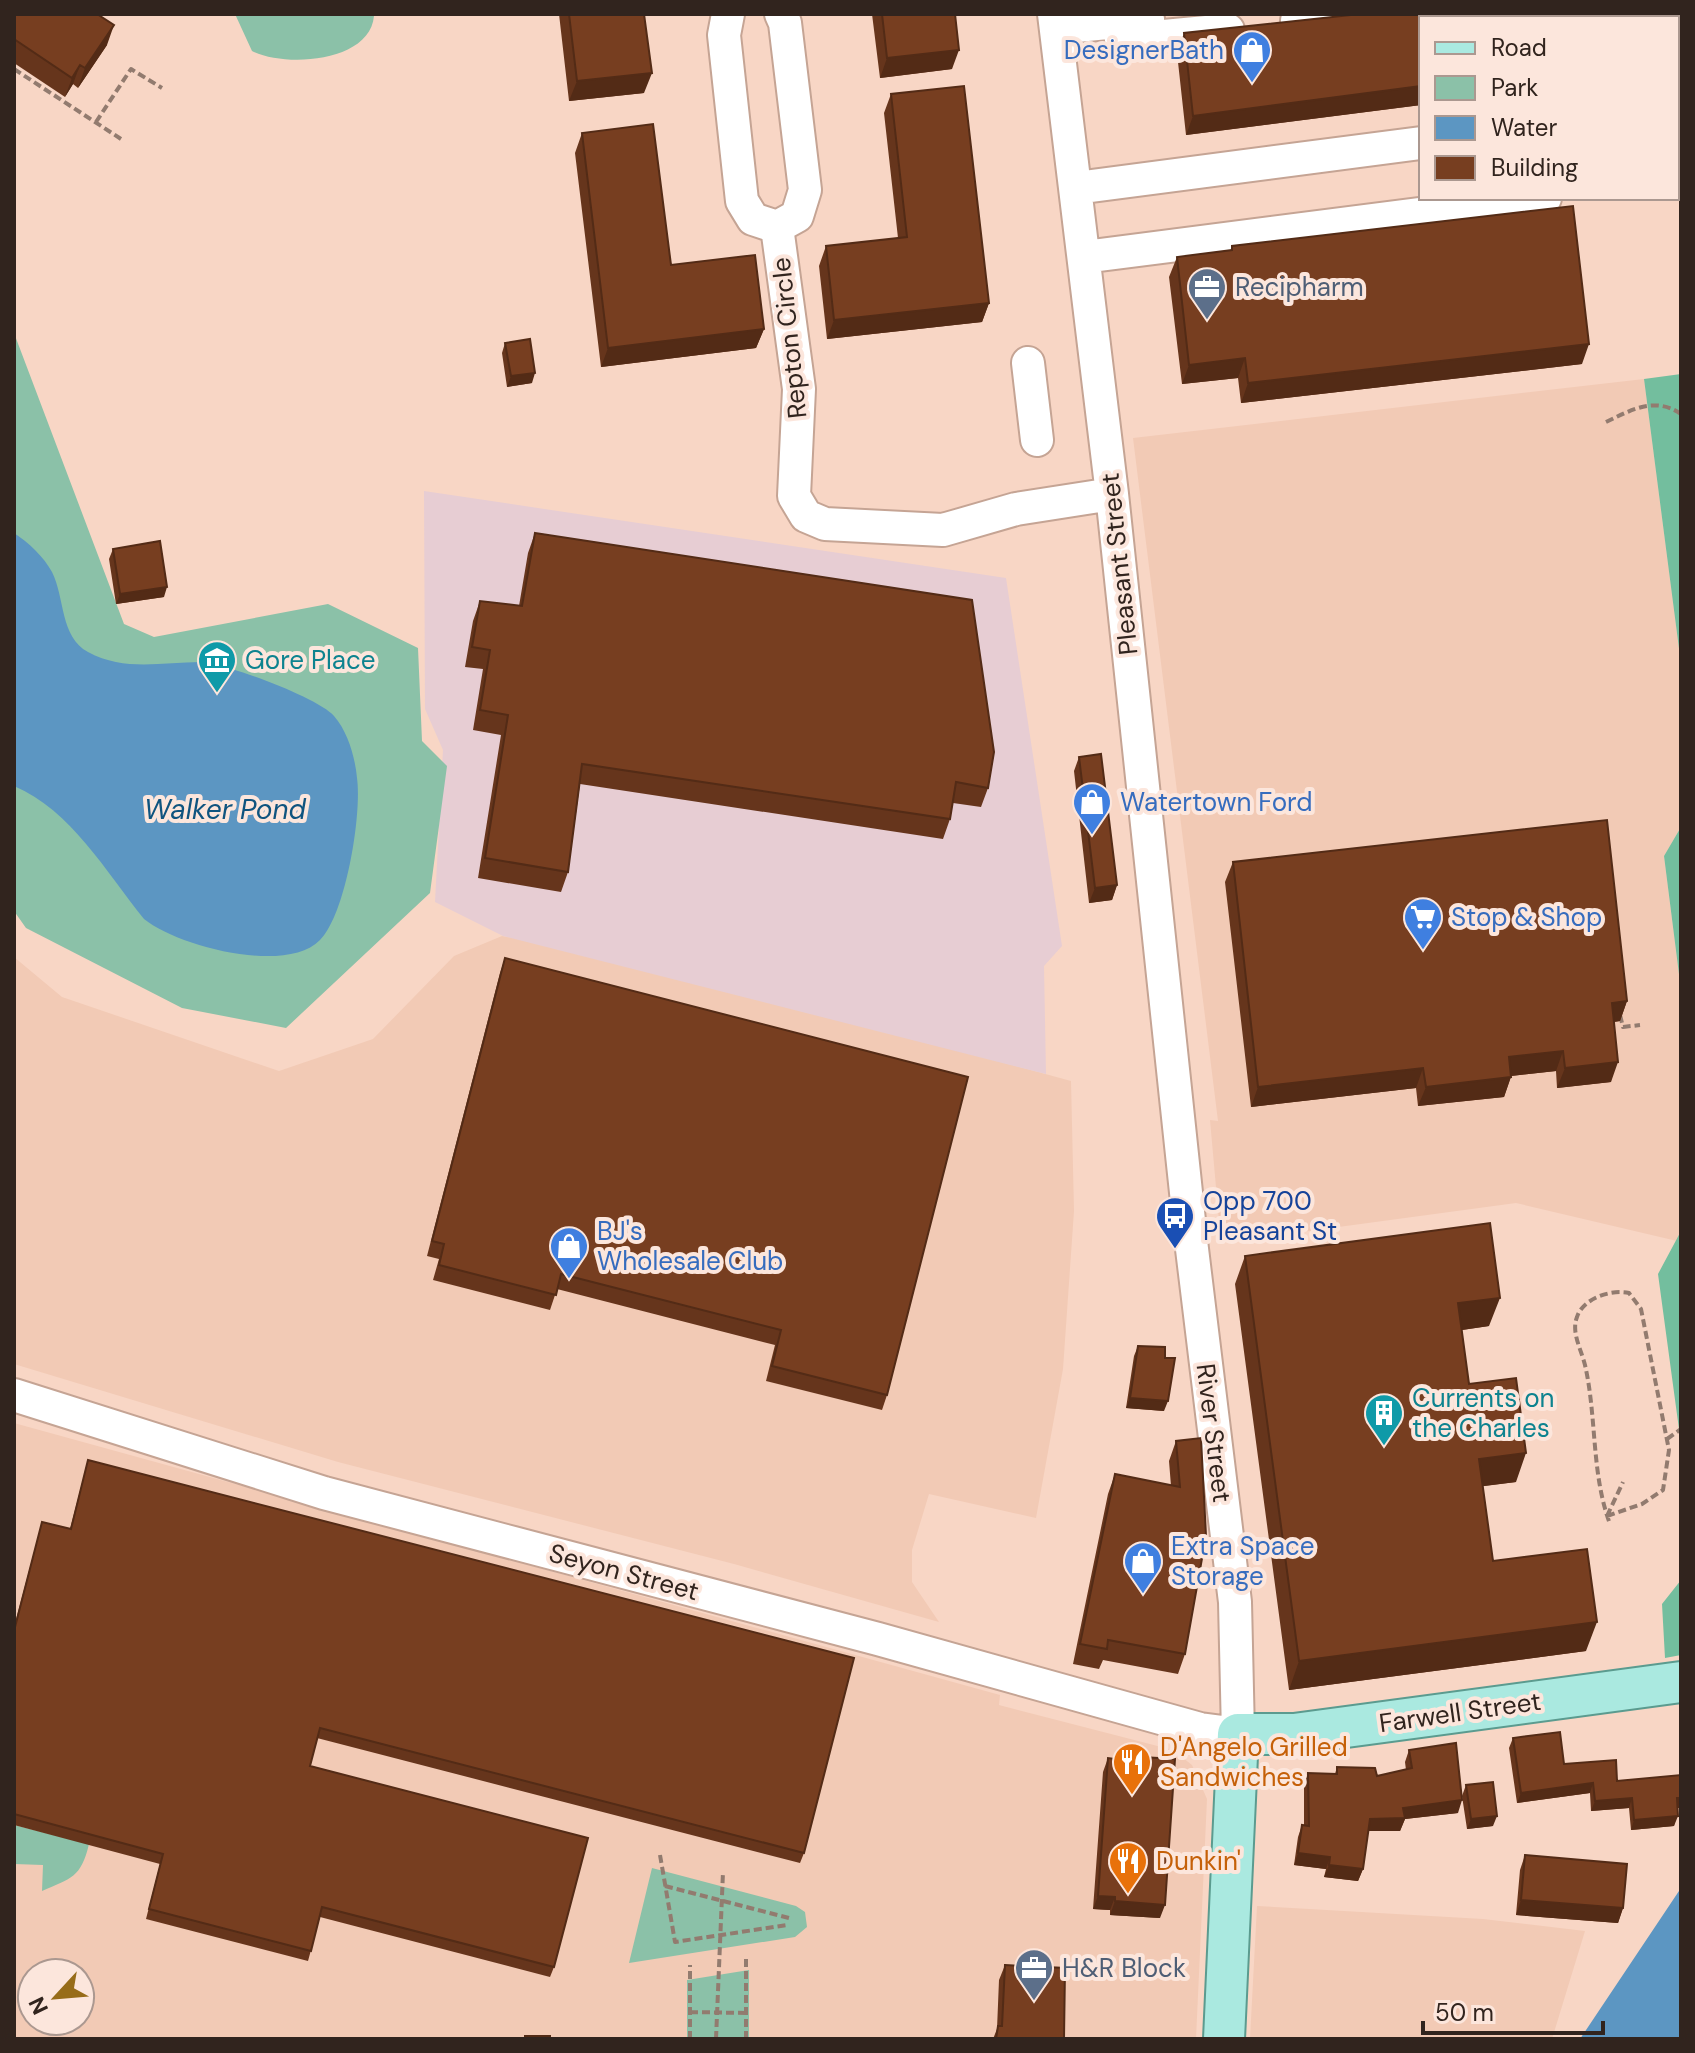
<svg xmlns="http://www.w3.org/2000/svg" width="1695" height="2053" viewBox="0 0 1695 2053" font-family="'DM Sans',sans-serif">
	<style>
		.built { fill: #f2cab5; fill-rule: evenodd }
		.industrial { fill: #e7cdd3 }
		.green { fill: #8bc1a8 }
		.forest { fill: #73be9e }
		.water { fill: #5c96c2 }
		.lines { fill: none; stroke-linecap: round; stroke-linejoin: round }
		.minor-casing { stroke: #c5a494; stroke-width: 36 }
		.major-casing { stroke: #5b9b8f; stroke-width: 44 }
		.path { stroke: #927b6f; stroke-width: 4; stroke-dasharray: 8 4; stroke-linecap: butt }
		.minor { stroke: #fff; stroke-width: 32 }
		.major { stroke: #aae9e0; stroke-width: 40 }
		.wall { fill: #66351c }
		.shaded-wall { fill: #532b16 }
		.building { fill: #773e20; stroke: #532b16; stroke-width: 2 }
		.labels { text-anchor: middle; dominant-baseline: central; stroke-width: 8; stroke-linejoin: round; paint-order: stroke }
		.shop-label { font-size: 26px; fill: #366cbe; stroke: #fce6dc; text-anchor: start }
		.service-label { font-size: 26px; fill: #4e5e75; stroke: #fce6dc; text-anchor: start }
		.street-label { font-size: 26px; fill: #31241e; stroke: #fce6dc }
		.culture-label { font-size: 26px; fill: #0d838f; stroke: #fce6dc; text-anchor: start }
		.transit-label { font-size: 26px; fill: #164399; stroke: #fce6dc; text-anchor: start }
		.food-label { font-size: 26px; fill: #c56008; stroke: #fce6dc; text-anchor: start }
		.water-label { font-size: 28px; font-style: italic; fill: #0f547f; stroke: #fce6dc }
	</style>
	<rect width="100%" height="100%" fill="#f8d6c5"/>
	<path class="built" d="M1644,379L1681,664V827L1664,856L1681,990V1231L1677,1241L1516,1203L1221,1243L1210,1120L1218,1121L1133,438Z
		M502,936L603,954L1071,1081L1074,1211L1063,1369L1036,1518L929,1494L912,1550V1582L939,1622L734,1564L338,1462L14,1364V957L62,997L279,1071L373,1039L454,956Z
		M14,1423L1000,1695L999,1705L1173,1750L1192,1765L1207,1799L1196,2039H14ZM32,1973H80V2021H32Z
		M1257,1906L1483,1919L1585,1931L1552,2039H1250Z"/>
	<path class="industrial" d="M424,491L1006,578L1062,946L1044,966L1046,1074L503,936L435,902L443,750L425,709Z"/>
	<path class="green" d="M235,14H373L374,16C370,62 286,68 252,51Z
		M14,333L124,624L154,637L328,604L418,648L422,741L447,766L430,893L286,1028L182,1008L26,928L14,911Z
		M14,1825L89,1844C81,1878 71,1878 42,1891L43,1865L14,1864Z
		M652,1868L796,1906L805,1912L807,1927L795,1937L629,1963Z
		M749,1970V2039H687V1980Z"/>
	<path class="forest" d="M1681,374V664L1644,379Z
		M1681,827V990L1664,856Z
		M1681,1231V1444L1658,1274Z
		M1681,1580V1655L1665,1658L1662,1604Z"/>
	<path class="water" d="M14,533C28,542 44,557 52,572C65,598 60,637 88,652C125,672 162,662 201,662C225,663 319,698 334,716C348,732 355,757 357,778C362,814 346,914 320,940C286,975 177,946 144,919C106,872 71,810 14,786Z
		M1681,1888V2039H1580Z"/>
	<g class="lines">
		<defs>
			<path id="minor" d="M728,14L724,35L742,201L753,219L777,227L797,216L805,190L785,23L781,14
				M1297,21L1358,14
				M1056,28L1148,19
				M1121,40L1228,30
				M1677,137L1681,136
				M1076,188L1421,143
				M777,227L799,389L794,496L806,516L825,524L943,530L1016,509L1112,494
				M1084,257L1545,198
				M1028,363L1037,440
				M14,1395L324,1493L878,1639L1200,1729L1238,1734L1235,1602L1192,1249L1112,494L1054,14"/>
			<path id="major" d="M1224,2039L1238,1734H1294L1681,1682"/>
		</defs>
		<use href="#minor" class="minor-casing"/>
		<use href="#major" class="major-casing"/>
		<path class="path" d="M14,69L121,139
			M96,122L131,69L162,88
			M1606,422C1631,410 1655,396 1681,414
			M1620,1015L1623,1027L1640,1025
			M1667,1439L1681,1429
			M1607,1516L1642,1504L1663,1490L1669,1450L1641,1309L1629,1293C1612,1289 1583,1298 1577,1317C1571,1332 1581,1349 1585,1365C1597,1418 1591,1473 1610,1524
			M1607,1516L1623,1482
			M660,1855L675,1942L787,1925
			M665,1886L789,1918
			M690,2012L746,2013
			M690,2039V1965
			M716,2039L723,1872
			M746,2039V1956"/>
		<use href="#minor" class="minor"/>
		<use href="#major" class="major"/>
	</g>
	<path class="wall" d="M14,14L107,45L78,88L73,84L65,97L14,63Z
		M559,14H644V93L569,101Z
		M872,14H955L952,69L880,78Z
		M1360,14H1681V110L1677,113V18H1421V105L1186,135L1177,53L1184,33Z
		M891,94L989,303L982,322L827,339L819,266L826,246L898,238L884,113Z
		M582,133L671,265L764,329L756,348L601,367L575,153Z
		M1232,246L1582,364L1241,403L1238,378L1182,384L1169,277L1177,257L1230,251Z
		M505,343L532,383L507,387L502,353Z
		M535,533L988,788L981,807L953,803L950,819L943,839L580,784L568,872L561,892L478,878L501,735L473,730L483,669L465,667L473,621L480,601L519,606L528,553Z
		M113,549L164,597L116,604L109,559Z
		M1079,757L1117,885L1112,900L1089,903L1074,771Z
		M1233,862L1627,1001L1620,1021L1614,1022L1611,1082L1557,1088L1556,1071L1511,1076L1504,1097L1418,1106L1416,1088L1251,1107L1225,882Z
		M505,958L887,1395L882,1410L766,1381L775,1345L557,1289L550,1310L433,1280L439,1259L427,1256L500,973Z
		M1245,1256L1489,1326L1462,1330L1469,1384L1516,1482L1483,1486L1493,1561L1586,1651L1289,1690L1235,1284Z
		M1138,1346L1164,1411L1126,1408L1134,1356Z
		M1201,1438L1185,1654L1178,1674L1103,1660L1099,1669L1073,1664L1108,1494L1115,1474L1171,1486L1169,1461L1176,1441Z
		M88,1460L804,1853L800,1863L317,1738L310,1766L554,1967L550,1977L320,1917L308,1961L146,1919L160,1864L14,1825V1627L42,1522L70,1529Z
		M1513,1738L1564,1764L1617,1781L1681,1775V1808H1677L1674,1826L1631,1830L1629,1808L1591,1811L1590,1793L1517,1803L1509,1748Z
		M1409,1750L1458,1813L1405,1819L1400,1831H1368L1363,1869L1358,1881L1324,1877L1326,1869L1294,1865L1298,1837L1302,1825H1304V1785L1308,1773L1335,1774L1337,1767L1377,1776L1406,1770L1405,1762Z
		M1124,1756L1160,1918L1110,1915V1910L1093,1909L1103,1772L1108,1758L1123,1760Z
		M1466,1785L1493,1826L1467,1829L1462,1796Z
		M1525,1855L1623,1908L1618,1923L1516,1915L1520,1870Z
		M1005,1965L1064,2039H993L997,2029L999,1980Z"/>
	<path class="shaded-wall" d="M114,25L107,45L78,88L85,68Z
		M959,50L952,69L880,78L887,58Z
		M80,65L73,84L65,97L72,78Z
		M652,73L644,93L569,101L577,81Z
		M1421,86V105L1186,135L1193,116Z
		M1681,96V110L1677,113V99Z
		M989,303L982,322L827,339L834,320Z
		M764,329L756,348L601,367L608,348Z
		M1589,344L1582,364L1241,403L1248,383Z
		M1245,358L1238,378L1182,384L1189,365Z
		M535,373L532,383L507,387L511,376Z
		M167,587L164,597L116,604L120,594Z
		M1117,885L1112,900L1089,903L1095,888Z
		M1627,1001L1620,1021L1605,1023L1612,1003Z
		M1563,1051L1556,1071L1502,1077L1509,1057Z
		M1618,1062L1611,1082L1557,1088L1565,1068Z
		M1423,1068L1416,1088L1251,1107L1258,1087Z
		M1511,1077L1504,1097L1418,1106L1426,1087Z
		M1500,1298L1489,1326L1448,1332L1458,1303Z
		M1130,1398L1168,1401L1164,1411L1126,1408Z
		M1526,1453L1516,1482L1469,1488L1479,1459Z
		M1597,1622L1586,1651L1289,1690L1299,1661Z
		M1593,1783L1590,1793L1517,1803L1521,1793Z
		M1632,1798L1629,1808L1591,1811L1595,1801Z
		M1677,1798H1681V1808H1673Z
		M1462,1800L1458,1813L1405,1819L1400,1831H1365L1370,1819L1403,1808Z
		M1497,1816L1493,1826L1467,1829L1471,1819Z
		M1678,1816L1674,1826L1631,1830L1634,1820Z
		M1298,1853L1330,1857L1326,1869L1294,1865Z
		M1329,1865L1363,1869L1358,1881L1324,1877Z
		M1098,1896L1115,1897L1110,1910L1093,1909Z
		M1521,1900L1623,1908L1618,1923L1516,1915Z
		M1115,1901L1165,1905L1160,1918L1110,1915Z"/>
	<path class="building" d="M14,14H97L114,25L85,68L80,65L72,78L14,39Z
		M569,14H644L652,73L577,81Z
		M882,14H955L959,50L887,58Z
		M1360,14H1681V96L1677,99V18H1421V86L1193,116L1184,33Z
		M964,86L989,303L834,320L826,246L907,237L891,94Z
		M653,124L671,265L755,255L764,329L608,348L582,133Z
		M1573,206L1589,344L1248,383L1245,358L1189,365L1177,257L1232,250V246Z
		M530,339L535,373L511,376L505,343Z
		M535,533L972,600L994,752L988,788L956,782L950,819L582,764L568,872L485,858L508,715L480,710L490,650L472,647L480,601L522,606Z
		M160,541L167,587L120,594L113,549Z
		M1101,754L1117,885L1095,888L1079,757Z
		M1607,820L1627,1001L1612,1003L1618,1062L1565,1068L1563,1051L1509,1057L1511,1077L1426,1087L1423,1068L1258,1087L1233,862Z
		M505,958L968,1077L887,1395L772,1366L781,1330L561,1274L556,1295L439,1265L444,1244L432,1241Z
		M1490,1223L1500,1298L1458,1303L1469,1384L1516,1378L1526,1453L1479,1459L1493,1561L1587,1549L1597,1622L1299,1661L1245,1256Z
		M1138,1346L1165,1347V1358H1175L1168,1401L1130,1398Z
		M1201,1438L1206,1536L1185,1654L1108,1640L1107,1649L1080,1644L1115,1474L1180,1487L1176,1441Z
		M88,1460L854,1658L804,1853L320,1728L310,1766L588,1838L554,1967L322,1907L311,1951L149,1909L163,1854L14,1814V1631L42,1522L71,1529Z
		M1560,1732L1564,1764L1616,1760L1617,1781L1681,1775V1798H1677L1678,1816L1634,1820L1632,1798L1595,1801L1593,1783L1521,1793L1513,1738Z
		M1456,1743L1462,1800L1403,1808L1405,1818L1370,1819L1363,1869L1329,1865L1330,1857L1298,1853L1302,1825L1309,1826L1308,1773L1337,1774V1767L1375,1768L1377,1776L1412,1768L1409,1750Z
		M1124,1756L1175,1759L1165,1905L1115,1901V1897L1098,1896L1108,1758L1124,1760Z
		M1493,1782L1497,1816L1471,1819L1466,1785Z
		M1525,1855L1627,1864L1623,1908L1521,1900Z
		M1005,1965L1065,1968L1064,2039H996L998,2026H1002Z
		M525,2036H550V2039H525Z"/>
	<defs>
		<symbol id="shop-pin" viewBox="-11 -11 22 30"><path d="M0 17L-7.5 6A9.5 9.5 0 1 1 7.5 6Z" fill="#3f7fe0" stroke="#fce6dc"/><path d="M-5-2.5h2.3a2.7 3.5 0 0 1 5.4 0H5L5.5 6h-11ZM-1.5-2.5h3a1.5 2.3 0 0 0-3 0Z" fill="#fff"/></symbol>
		<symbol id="office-pin" viewBox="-11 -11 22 30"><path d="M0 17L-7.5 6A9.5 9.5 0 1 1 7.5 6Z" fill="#5c6f8a" stroke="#fce6dc"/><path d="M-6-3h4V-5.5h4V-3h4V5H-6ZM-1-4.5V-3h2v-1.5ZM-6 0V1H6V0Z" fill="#fff"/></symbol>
		<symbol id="museum-pin" viewBox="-11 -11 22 30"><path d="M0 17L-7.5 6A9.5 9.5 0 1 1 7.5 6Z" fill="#0f9aa8" stroke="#fce6dc"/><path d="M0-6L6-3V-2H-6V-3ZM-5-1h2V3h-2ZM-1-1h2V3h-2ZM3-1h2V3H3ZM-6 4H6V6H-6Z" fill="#fff"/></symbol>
		<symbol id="supermarket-pin" viewBox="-11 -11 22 30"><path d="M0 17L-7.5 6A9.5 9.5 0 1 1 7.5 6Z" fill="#3f7fe0" stroke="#fce6dc"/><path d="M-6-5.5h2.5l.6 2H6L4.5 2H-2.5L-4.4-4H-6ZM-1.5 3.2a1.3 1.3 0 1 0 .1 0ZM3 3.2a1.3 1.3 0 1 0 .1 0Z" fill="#fff"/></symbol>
		<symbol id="bus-pin" viewBox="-11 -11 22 30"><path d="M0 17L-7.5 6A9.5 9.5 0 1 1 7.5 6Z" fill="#1a4fb4" stroke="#fce6dc"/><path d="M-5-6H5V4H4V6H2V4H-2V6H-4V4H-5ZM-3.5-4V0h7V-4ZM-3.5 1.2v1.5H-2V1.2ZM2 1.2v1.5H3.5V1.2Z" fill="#fff"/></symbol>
		<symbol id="building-pin" viewBox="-11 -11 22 30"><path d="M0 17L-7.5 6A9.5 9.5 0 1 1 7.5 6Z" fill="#0f9aa8" stroke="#fce6dc"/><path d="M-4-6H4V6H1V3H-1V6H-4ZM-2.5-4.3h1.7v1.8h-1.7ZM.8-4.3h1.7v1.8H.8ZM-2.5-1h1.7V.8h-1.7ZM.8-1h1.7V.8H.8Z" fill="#fff"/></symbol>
		<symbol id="restaurant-pin" viewBox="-11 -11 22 30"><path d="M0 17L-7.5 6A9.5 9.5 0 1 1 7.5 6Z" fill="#e8710a" stroke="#fce6dc"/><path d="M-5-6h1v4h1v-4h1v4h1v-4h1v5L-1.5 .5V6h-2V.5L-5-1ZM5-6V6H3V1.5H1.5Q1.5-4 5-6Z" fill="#fff"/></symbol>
	</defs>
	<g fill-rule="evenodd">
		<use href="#shop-pin" x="1230" y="28" width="44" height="60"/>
		<use href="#office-pin" x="1185" y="265" width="44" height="60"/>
		<use href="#museum-pin" x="195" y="638" width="44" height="60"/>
		<use href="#shop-pin" x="1070" y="780" width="44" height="60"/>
		<use href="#supermarket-pin" x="1401" y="895" width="44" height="60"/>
		<use href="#bus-pin" x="1153" y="1194" width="44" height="60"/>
		<use href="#shop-pin" x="547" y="1224" width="44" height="60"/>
		<use href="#building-pin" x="1362" y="1391" width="44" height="60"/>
		<use href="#shop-pin" x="1121" y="1539" width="44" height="60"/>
		<use href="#restaurant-pin" x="1110" y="1740" width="44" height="60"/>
		<use href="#restaurant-pin" x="1106" y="1839" width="44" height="60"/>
		<use href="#office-pin" x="1012" y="1946" width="44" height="60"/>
	</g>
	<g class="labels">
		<g class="shop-label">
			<text x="1224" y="50" text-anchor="end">DesignerBath</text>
			<text x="1120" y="802">Watertown Ford</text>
			<text x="1451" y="917">Stop &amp; Shop</text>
			<text x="597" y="1231">BJ's<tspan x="597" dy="30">Wholesale Club</tspan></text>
			<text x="1171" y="1546">Extra Space<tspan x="1171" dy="30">Storage</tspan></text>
		</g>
		<g class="service-label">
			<text x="1235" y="287">Recipharm</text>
			<text x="1062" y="1968">H&amp;R Block</text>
		</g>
		<g class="street-label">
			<text transform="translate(789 338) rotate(-96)">Repton Circle</text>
			<text transform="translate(1119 564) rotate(-96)">Pleasant Street</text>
			<text transform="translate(1214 1433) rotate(83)">River Street</text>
			<text transform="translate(624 1572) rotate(15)">Seyon Street</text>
			<text transform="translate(1460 1712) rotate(-8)">Farwell Street</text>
		</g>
		<g class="culture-label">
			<text x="245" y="660">Gore Place</text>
			<text x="1412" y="1398">Currents on<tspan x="1412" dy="30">the Charles</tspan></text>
		</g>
		<g class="transit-label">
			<text x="1203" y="1201">Opp 700<tspan x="1203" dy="30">Pleasant St</tspan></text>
		</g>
		<g class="food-label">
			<text x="1160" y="1747">D'Angelo Grilled<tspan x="1160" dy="30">Sandwiches</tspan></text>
			<text x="1156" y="1861">Dunkin'</text>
		</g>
		<g class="water-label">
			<text x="225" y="809">Walker Pond</text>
		</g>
	</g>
	<rect width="1695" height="2053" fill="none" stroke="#31241e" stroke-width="32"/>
	<rect x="1419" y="16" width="260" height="184" fill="#fce6dc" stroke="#ab9890" stroke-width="2"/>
	<rect x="1435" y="42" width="40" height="12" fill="#aae9e0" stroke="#ab9890" stroke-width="2"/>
	<text x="1491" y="56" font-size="24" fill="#31241e">Road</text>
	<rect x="1435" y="76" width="40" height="24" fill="#8bc1a8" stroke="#ab9890" stroke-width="2"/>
	<text x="1491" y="96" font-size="24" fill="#31241e">Park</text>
	<rect x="1435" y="116" width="40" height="24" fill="#5c96c2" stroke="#ab9890" stroke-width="2"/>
	<text x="1491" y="136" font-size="24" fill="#31241e">Water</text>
	<rect x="1435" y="156" width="40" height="24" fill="#773e20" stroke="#ab9890" stroke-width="2"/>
	<text x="1491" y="176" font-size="24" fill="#31241e">Building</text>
	<g transform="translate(56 1997) rotate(244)"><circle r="38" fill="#fce6dc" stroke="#ab9890" stroke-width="2"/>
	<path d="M0-6L14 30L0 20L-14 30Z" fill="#976c19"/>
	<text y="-12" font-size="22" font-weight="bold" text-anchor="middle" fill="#31241e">N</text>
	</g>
	<path d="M1423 2021v12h180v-12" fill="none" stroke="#31241e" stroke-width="4"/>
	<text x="1435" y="2021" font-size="24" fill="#31241e" stroke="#fce6dc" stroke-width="6" paint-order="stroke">50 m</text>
</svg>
